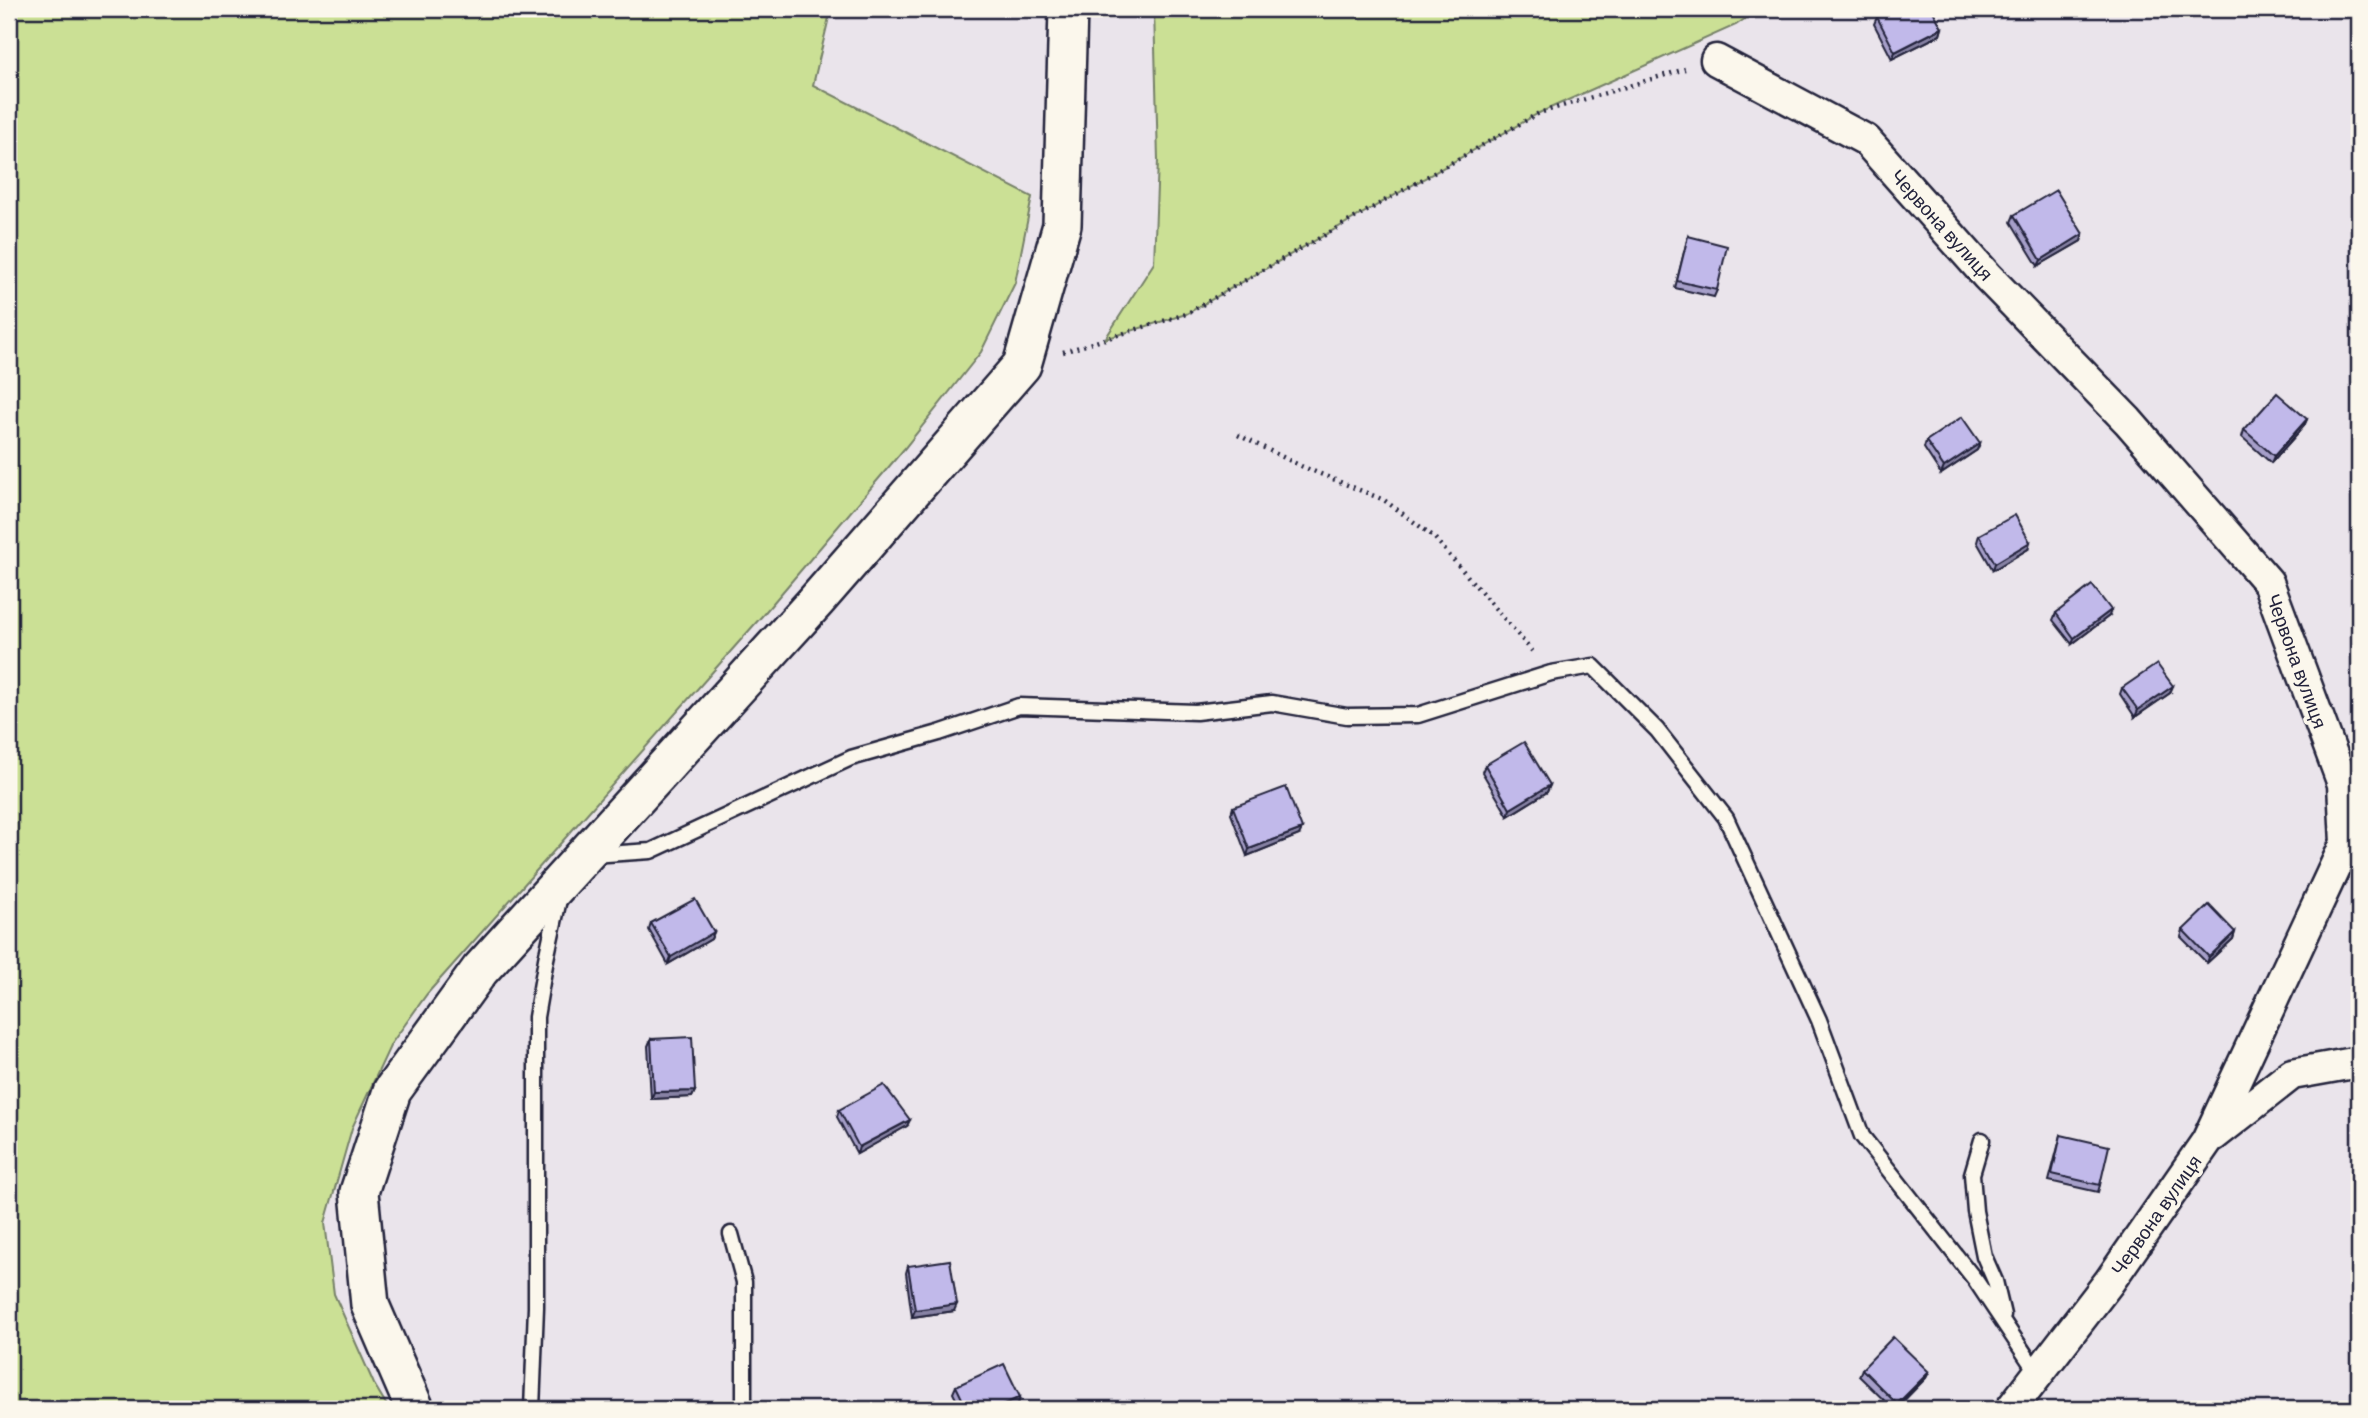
<svg xmlns="http://www.w3.org/2000/svg" width="2368" height="1418" viewBox="0 0 2368 1418" font-family="Delius,sans-serif">
	<style>
		.green { fill: #cbe095; stroke: #768168; stroke-width: 2 }
		.lines { fill: none; stroke-linecap: round; stroke-linejoin: round }
		.service-casing { stroke: #22223b; stroke-width: 19 }
		.minor-casing { stroke: #22223b; stroke-width: 35 }
		.tertiary-casing { stroke: #22223b; stroke-width: 42 }
		.path { stroke: #22223b; stroke-width: 4.5; stroke-dasharray: 2 5; stroke-linecap: butt }
		.service { stroke: #fbf7ec; stroke-width: 14 }
		.minor { stroke: #fbf7ec; stroke-width: 30 }
		.tertiary { stroke: #fbf7ec; stroke-width: 37 }
		.wall { fill: #a69fc9; stroke: #22223b; stroke-width: 2 }
		.shaded-wall { fill: #8782a4; stroke: #22223b; stroke-width: 2 }
		.building { fill: #c1b9ea; stroke: #22223b; stroke-width: 2 }
		.labels { text-anchor: middle; dominant-baseline: central; stroke-width: 7; stroke-linejoin: round; paint-order: stroke }
		.street-label { font-size: 19px; fill: #22223b; stroke: #fbf7ec }
	</style>
	<rect width="100%" height="100%" fill="#eae4eb"/>
	<filter id="ink" filterUnits="userSpaceOnUse"><feTurbulence type="fractalNoise" baseFrequency=".0143" numOctaves="2"/><feDisplacementMap in="SourceGraphic" scale="14" xChannelSelector="R" yChannelSelector="G"/><feConvolveMatrix kernelMatrix="1 2 1 2 8 2 1 2 1" color-interpolation-filters="sRGB"/></filter>
	<g filter="url(#ink)">
		<path class="green" d="M9,9H831L813,85L1032,197L1015,283L981,352L904,449L762,616L427,994L391,1044L352,1128L325,1223L334,1294L374,1384L389,1409H9Z
			M1154,9H1759L1736,25L1539,113L1186,314L1105,339L1154,263L1158,160Z"/>
		<g class="lines">
			<defs>
				<path id="service" d="M2346,844L2359,863
					M592,855L651,851L851,758L939,733L1019,706L1196,712L1272,703L1347,716L1418,715L1551,673L1593,666L1657,730L1726,818L1819,1020L1862,1136L1976,1281L2038,1374
					M1982,1140L1972,1174L1975,1211L1984,1256L1995,1281L2003,1315
					M731,1234L744,1282V1409
					M532,1409L536,1307V1017L546,959L560,895"/>
				<path id="minor" d="M1716,60L1866,140L1987,276L2128,421L2268,582L2343,784L2346,843L2207,1141L2109,1282L2011,1409
					M2213,1136L2292,1074L2359,1062"/>
				<path id="tertiary" d="M415,1409L370,1305L359,1192L392,1091L480,970L817,600L1022,365L1062,225L1068,9"/>
			</defs>
			<use href="#service" class="service-casing"/>
			<use href="#minor" class="minor-casing"/>
			<use href="#tertiary" class="tertiary-casing"/>
			<path class="path" d="M1063,352L1186,314L1539,113L1685,69
				M1238,435L1301,466L1384,500L1433,536L1532,651"/>
			<use href="#service" class="service"/>
			<use href="#minor" class="minor"/>
			<use href="#tertiary" class="tertiary"/>
		</g>
		<path class="wall" d="M1877,17L1942,28L1940,35L1892,59L1874,24Z
			M2014,215L2083,234L2081,241L2038,266L2011,222Z
			M1688,236L1717,290L1714,297L1675,288Z
			M2307,419L2304,426L2271,463L2242,437L2244,430Z
			M1926,441L1980,443L1977,450L1941,474L1924,448Z
			M1979,535L2028,549L1993,570L1977,542Z
			M2056,613L2109,616L2072,644L2053,620Z
			M2122,688L2170,693L2135,717L2120,694Z
			M1485,765L1550,785L1547,792L1508,816L1482,772Z
			M1233,807L1299,835L1247,856L1231,814Z
			M651,923L714,932L711,939L668,964L649,930Z
			M2183,930L2235,932L2233,939L2207,963L2181,937Z
			M651,1039L695,1091L692,1097L651,1099L648,1046Z
			M839,1110L907,1126L857,1154L837,1117Z
			M2061,1135L2100,1185L2098,1192L2049,1181Z
			M908,1266L954,1311L912,1317L906,1273Z
			M1862,1369L1929,1372L1926,1378L1896,1409H1893L1859,1376Z
			M956,1386L1020,1397L1018,1404L1007,1409H961L953,1393Z"/>
		<path class="shaded-wall" d="M1942,28L1940,35L1892,59L1895,52Z
			M2083,234L2081,241L2038,266L2041,260Z
			M2307,419L2304,426L2271,463L2274,456Z
			M1980,443L1977,450L1941,474L1944,467Z
			M2030,542L2028,549L1993,570L1995,563Z
			M2111,610L2109,616L2072,644L2074,638Z
			M2173,686L2170,693L2135,717L2138,710Z
			M1550,785L1547,792L1508,816L1510,809Z
			M1302,829L1299,835L1247,856L1249,849Z
			M714,932L711,939L668,964L671,957Z
			M2235,932L2233,939L2207,963L2209,957Z
			M695,1091L692,1097L651,1099L654,1092Z
			M910,1120L907,1126L857,1154L859,1147Z
			M957,1304L954,1311L912,1317L915,1310Z
			M1929,1372L1926,1378L1895,1409L1897,1404Z
			M1020,1397L1018,1404L1007,1409H994Z"/>
		<path class="building" d="M1894,9H1932L1942,28L1895,52L1877,17Z
			M2056,190L2083,234L2041,260L2014,215Z
			M1688,236L1727,246L1717,290L1677,281Z
			M2277,393L2307,419L2274,456L2244,430Z
			M1962,417L1980,443L1944,467L1926,441Z
			M2015,515L2030,542L1995,563L1979,535Z
			M2092,585L2111,610L2074,638L2056,613Z
			M2157,664L2173,686L2138,710L2122,688Z
			M1524,742L1550,785L1510,809L1485,765Z
			M1286,787L1302,829L1249,849L1233,807Z
			M695,899L714,932L671,957L651,923Z
			M2209,905L2235,932L2209,957L2183,930Z
			M692,1037L695,1091L654,1092L651,1039Z
			M884,1085L910,1120L859,1147L839,1110Z
			M2061,1135L2109,1146L2100,1185L2052,1174Z
			M950,1260L957,1304L915,1310L908,1266Z
			M1893,1337L1929,1372L1897,1404L1862,1369Z
			M1004,1364L1020,1397L994,1409H967L956,1386Z"/>
	</g>
	<g class="labels">
		<g class="street-label">
			<text transform="translate(1942 225) rotate(48)">Червона вулиця</text>
			<text transform="translate(2297 661) rotate(70)">Червона вулиця</text>
			<text transform="translate(2156 1215) rotate(-55)">Червона вулиця</text>
		</g>
	</g>
	<rect width="2368" height="1418" fill="none" stroke="#fbf7ec" stroke-width="35"/>
	<rect x="18" y="18" width="2333" height="1383" fill="none" stroke="#22223b" stroke-width="2.5" filter="url(#ink)"/>
</svg>
